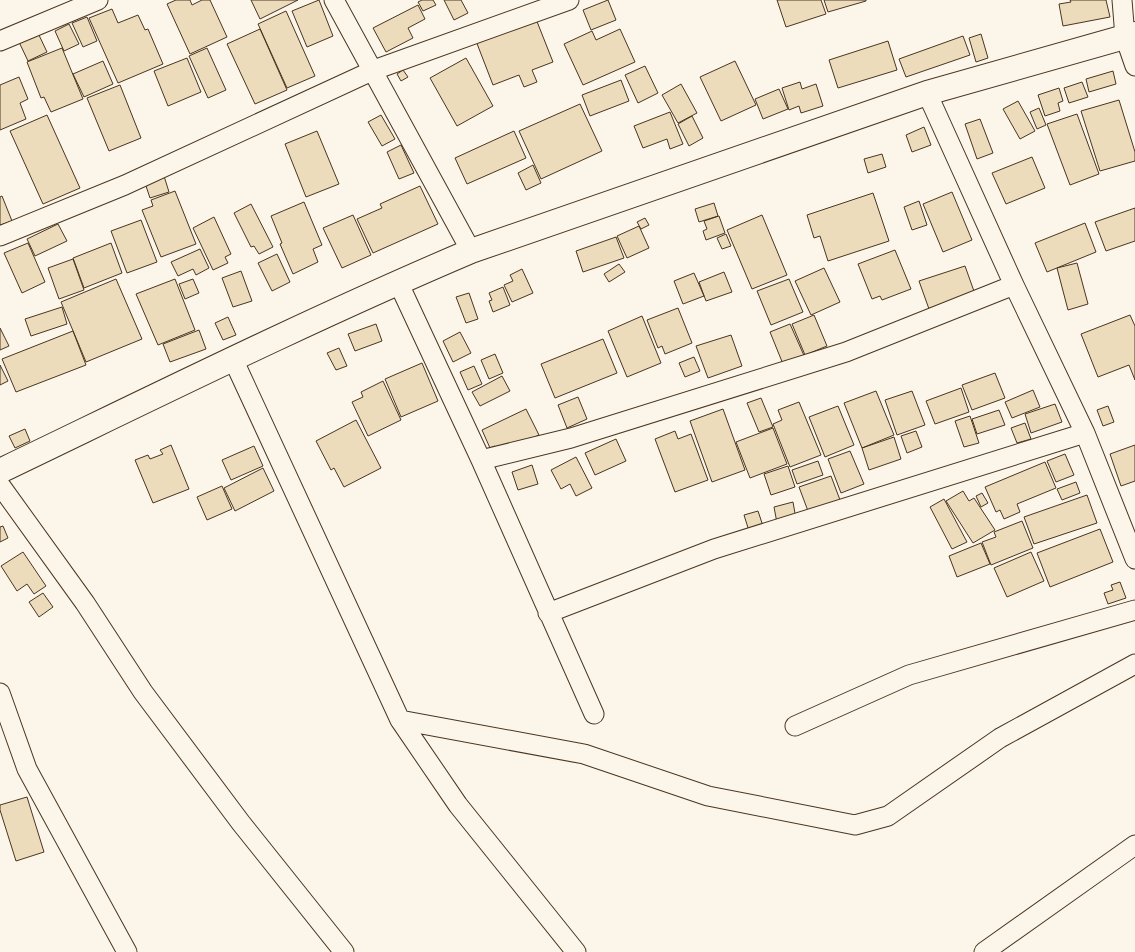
<svg xmlns="http://www.w3.org/2000/svg" width="1135" height="952" viewBox="0 0 1135 952" font-family="'Zilla Slab',serif">
	<style>
		.building { fill: #ecdcbc; stroke: #4a3520 }
		.lines { fill: none; stroke-linecap: round; stroke-linejoin: round }
		.minor-casing { stroke: #4a3520; stroke-width: 21 }
		.tertiary-casing { stroke: #4a3520; stroke-width: 26 }
		.minor { stroke: #fbf6e9; stroke-width: 19 }
		.tertiary { stroke: #fbf6e9; stroke-width: 24 }
	</style>
	<rect width="100%" height="100%" fill="#fbf6e9"/>
	<path class="building" d="M176,0H190L192,5L202,0H210L227,37L190,54L167,4Z
		M251,0H298L260,19Z
		M319,0L333,36L307,47L292,11Z
		M422,0H433L436,5L423,11L418,2Z
		M444,0H461L468,13L454,20Z
		M608,0L616,20L591,30L583,10Z
		M777,0H821L826,14L786,27Z
		M824,0H866V1L828,12Z
		M1070,0H1106L1110,17L1063,26L1059,4L1071,2Z
		M418,5L425,19L408,28L413,38L386,52L373,28Z
		M112,9L118,23L138,15L145,30L148,29L163,64L118,83L89,18Z
		M286,11L315,76L287,88L258,24Z
		M87,17L97,41L83,47L72,23Z
		M536,19L553,62L532,70L537,82L524,87L519,75L493,85L476,41Z
		M69,24L79,44L64,51L55,31Z
		M260,29L287,90L255,104L227,44Z
		M620,29L635,62L583,85L564,44L592,31L596,40Z
		M38,33L47,52L28,61L19,42Z
		M981,34L988,58L976,62L969,38Z
		M963,36L970,55L906,77L899,59Z
		M888,41L897,70L838,88L829,60Z
		M62,48L83,99L51,112L44,97L41,98L27,62Z
		M207,48L226,90L208,98L189,56Z
		M187,58L201,92L168,106L154,71Z
		M466,58L493,106L457,126L430,78Z
		M103,61L113,84L84,97L73,74Z
		M735,61L756,105L721,121L700,77Z
		M645,66L658,93L638,103L625,75Z
		M403,70L408,77L401,81L397,74Z
		M1113,71L1116,84L1089,92L1086,79Z
		M19,77L28,99L20,103L26,119L0,130V85Z
		M621,80L629,101L590,116L582,95Z
		M800,82L802,89L816,84L823,106L801,113L799,106L789,110L782,88Z
		M1082,82L1088,97L1069,103L1064,88Z
		M681,84L697,113L678,123L662,95Z
		M120,85L141,138L109,151L87,98Z
		M1059,88L1063,101L1058,103L1060,111L1045,116L1038,95Z
		M779,89L788,109L763,119L755,99Z
		M1119,100L1135,152V161L1100,171L1081,111Z
		M1018,101L1035,131L1020,139L1003,109Z
		M580,104L602,151L541,179L519,131Z
		M1039,108L1046,125L1037,129L1030,112Z
		M670,112L683,144L670,149L667,139L643,148L634,126Z
		M1077,114L1099,174L1070,185L1047,124Z
		M47,115L80,188L43,204L10,131Z
		M381,115L395,139L382,146L368,122Z
		M692,116L703,138L689,146L678,124Z
		M980,119L993,153L977,159L965,124Z
		M924,127L931,145L912,152L906,135Z
		M317,131L339,184L306,197L285,144Z
		M514,131L526,158L467,184L455,158Z
		M401,145L414,173L399,179L387,152Z
		M882,154L886,167L868,173L864,159Z
		M1032,157L1045,188L1006,204L992,173Z
		M533,165L541,183L526,190L518,173Z
		M164,176L169,192L150,198L145,183Z
		M420,186L438,224L373,253L357,219L382,208L380,204Z
		M175,191L196,244L161,257L142,210L153,206L151,200Z
		M952,192L972,240L943,252L923,204Z
		M873,193L889,241L828,261L820,236L814,238L807,215Z
		M2,196L12,221L0,225V197Z
		M919,201L927,225L912,230L904,207Z
		M304,202L322,245L313,249L318,262L293,274L280,244L282,243L271,216Z
		M714,203L718,216L699,222L695,209Z
		M251,204L273,247L259,254L254,246L251,247L234,213Z
		M1135,208V241L1106,251L1095,222Z
		M353,215L371,255L342,268L323,228Z
		M762,215L787,275L752,289L727,230Z
		M719,216L725,233L706,240L703,231L707,229L704,221Z
		M214,217L231,254L225,257L228,263L213,270L193,228Z
		M645,218L649,225L641,229L637,222Z
		M141,220L157,262L127,273L111,231Z
		M1085,223L1096,252L1047,272L1035,243Z
		M58,224L67,241L35,256L27,239Z
		M639,226L649,248L627,258L617,236Z
		M726,234L731,246L722,249L717,238Z
		M616,237L624,258L583,272L576,251Z
		M28,243L45,282L22,293L4,253Z
		M111,243L122,273L84,288L73,258Z
		M200,249L209,268L196,275L193,269L178,276L171,262Z
		M895,250L911,289L882,300L880,296L872,299L858,264Z
		M277,254L290,282L272,291L258,263Z
		M73,259L84,290L59,299L48,268Z
		M1077,263L1088,304L1068,310L1057,268Z
		M619,264L625,272L609,282L604,274Z
		M965,266L975,294L929,309L919,281Z
		M824,268L840,302L811,315L795,281Z
		M522,269L533,293L512,302L504,285L513,281L510,275Z
		M241,271L252,301L233,307L222,278Z
		M724,272L732,292L706,301L699,282Z
		M694,273L704,296L683,304L674,281Z
		M116,279L142,339L86,362L61,302Z
		M175,279L195,330L158,345L136,294Z
		M193,279L199,293L185,299L179,284Z
		M789,279L803,312L771,325L757,291Z
		M503,287L510,305L493,312L489,301L492,300L489,293Z
		M469,293L478,319L466,323L456,297Z
		M62,307L67,324L31,336L25,319Z
		M678,308L692,343L665,354L662,346L658,348L647,320Z
		M814,315L827,346L805,355L792,324Z
		M1130,315L1135,326V380L1129,365L1098,377L1081,334Z
		M642,316L661,363L627,377L608,331Z
		M228,317L236,335L223,340L215,323Z
		M376,324L382,341L355,351L348,334Z
		M790,324L806,360L785,369L770,332Z
		M0,328L9,346L0,350Z
		M199,330L206,349L170,362L163,344Z
		M73,331L86,365L16,392L2,359Z
		M460,332L471,353L453,362L443,341Z
		M731,335L742,366L708,378L696,346Z
		M603,339L617,373L555,398L541,364Z
		M339,348L347,366L336,370L327,353Z
		M495,354L503,373L489,379L481,360Z
		M694,357L700,371L685,377L679,363Z
		M422,363L438,401L401,417L385,379Z
		M0,365L8,381L0,385Z
		M474,366L482,384L468,390L460,372Z
		M995,373L1005,398L972,410L962,385Z
		M502,376L510,391L480,406L472,392Z
		M383,381L401,420L368,436L352,402L363,397L361,392Z
		M961,388L969,412L935,424L926,401Z
		M1033,390L1040,407L1012,418L1005,402Z
		M876,391L894,435L862,448L844,403Z
		M912,391L925,425L897,435L885,400Z
		M578,397L587,419L567,428L558,405Z
		M761,398L773,427L759,432L747,403Z
		M799,402L821,455L790,467L773,424L782,420L778,410Z
		M1055,404L1062,422L1031,433L1025,414Z
		M838,406L854,445L825,457L809,417Z
		M1108,406L1114,422L1103,426L1097,410Z
		M526,409L539,435L499,454L495,446L490,448L482,430Z
		M723,409L745,470L712,482L690,421Z
		M999,410L1005,425L977,434L972,419Z
		M970,416L979,443L964,447L955,421Z
		M356,420L381,468L344,487L334,468L331,470L316,441Z
		M1025,423L1031,439L1017,443L1011,428Z
		M773,428L787,464L750,478L736,442Z
		M25,429L30,441L15,448L9,436Z
		M675,431L678,439L691,434L708,480L675,492L655,439Z
		M916,431L922,447L907,453L901,436Z
		M894,437L901,459L869,470L862,448Z
		M616,439L626,461L595,475L585,453Z
		M171,445L189,489L153,503L135,460L148,455L150,459L163,454L160,450Z
		M1135,445V481L1121,486L1110,454Z
		M254,446L263,466L231,480L222,460Z
		M850,451L864,484L841,493L828,459Z
		M1065,454L1074,475L1056,482L1047,461Z
		M576,457L592,488L576,496L570,484L561,489L551,470Z
		M818,461L823,475L797,484L792,470Z
		M1045,462L1056,488L1017,504L1020,512L1004,519L1000,510L996,512L985,487Z
		M532,465L538,484L518,490L512,472Z
		M788,466L795,487L771,495L764,474Z
		M263,468L274,491L235,511L224,488Z
		M831,476L840,500L808,511L799,487Z
		M1076,482L1080,493L1062,500L1057,489Z
		M222,486L232,509L207,520L197,497Z
		M963,491L969,501L974,498L995,530L973,543L946,501Z
		M982,493L988,503L981,507L976,496Z
		M1087,495L1097,523L1034,544L1024,517Z
		M944,499L967,542L952,549L930,507Z
		M793,502L796,519L777,523L774,507Z
		M758,511L763,526L749,531L744,515Z
		M1022,521L1033,548L991,565L982,542L996,537L994,532Z
		M3,526L8,538L0,542V527Z
		M1100,529L1113,562L1050,587L1037,553Z
		M981,543L990,564L957,577L949,556Z
		M23,552L46,586L34,594L27,584L17,591L1,566Z
		M1031,552L1044,581L1007,597L994,568Z
		M1120,582L1126,598L1108,604L1104,593L1113,590L1111,585Z
		M43,593L53,607L39,617L29,602Z
		M27,797L44,852L16,861L0,810V805Z"/>
	<g class="lines">
		<defs>
			<path id="minor" d="M334,0L471,251
				M1122,0L1125,37L1135,66
				M0,41L98,0
				M927,93L1014,285L1085,433L1135,559
				M0,236L125,185L374,70L569,0
				M398,282L481,460L594,714
				M233,359L400,720L458,805L576,952
				M481,460L571,438L846,352L1014,285
				M0,485L85,603L143,692L241,823L344,952
				M548,613L714,549L1085,433
				M0,693L27,769L127,952
				M400,720L584,754L708,796L855,825L888,816L1000,738L1135,664
				M795,726L909,675L1135,610
				M984,952L1135,845"/>
			<path id="tertiary" d="M0,471C156,396 311,319 471,251L927,93L1135,34"/>
		</defs>
		<use href="#minor" class="minor-casing"/>
		<use href="#tertiary" class="tertiary-casing"/>
		<use href="#minor" class="minor"/>
		<use href="#tertiary" class="tertiary"/>
	</g>
</svg>
